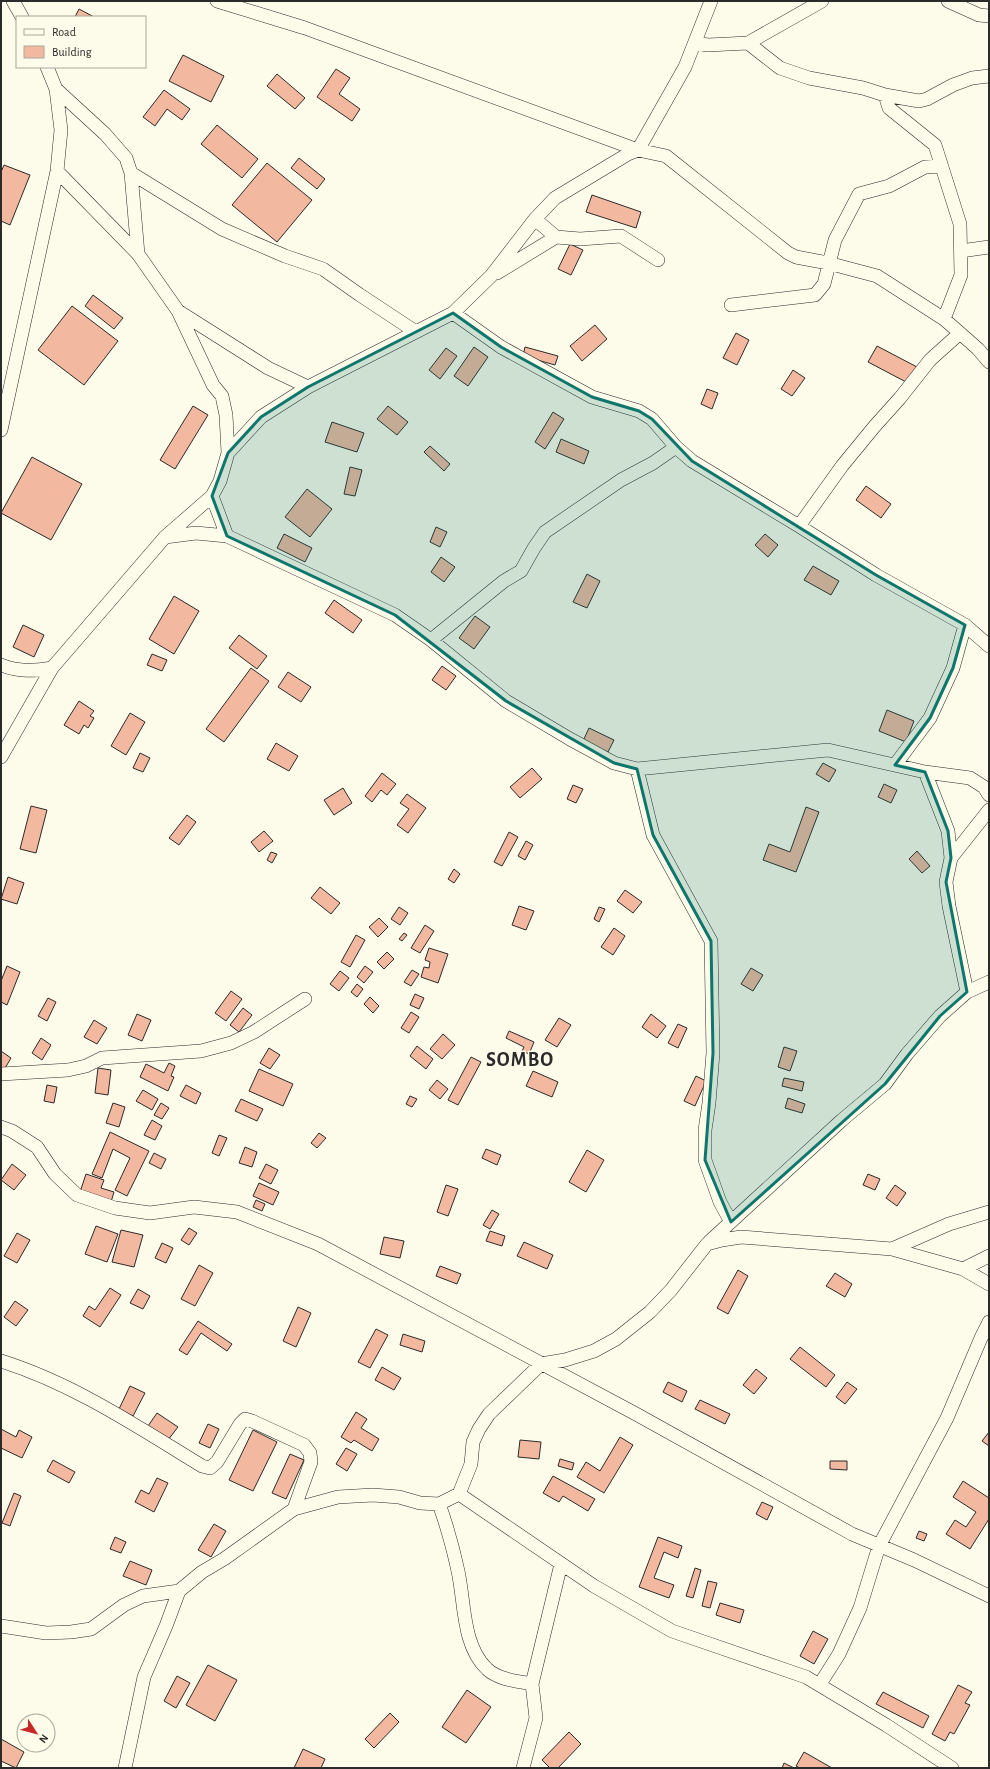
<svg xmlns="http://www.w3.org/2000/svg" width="990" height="1769" viewBox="0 0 990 1769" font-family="'Alegreya Sans',sans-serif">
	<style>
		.building { fill: #f2b8a0; stroke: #2b2b2b }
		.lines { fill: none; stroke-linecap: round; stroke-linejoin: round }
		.minor-casing { stroke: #2b2b2b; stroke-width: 14 }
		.minor { stroke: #fdfbea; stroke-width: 13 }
		.marked { fill: #0f766e; fill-opacity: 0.2; stroke: #0f766e; stroke-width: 3; stroke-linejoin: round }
		.labels { text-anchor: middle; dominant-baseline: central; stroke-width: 3; stroke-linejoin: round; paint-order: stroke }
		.district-label { font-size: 20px; font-weight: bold; letter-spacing: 1px; fill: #2b2b2b; stroke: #fdfbea }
	</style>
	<rect width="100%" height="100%" fill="#fdfbea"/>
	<path class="building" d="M79,9L94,17H75Z
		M183,55L224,76L211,102L169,81Z
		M336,69L350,78L339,94L360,109L352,121L317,97Z
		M277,74L305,98L295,109L267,86Z
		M164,90L190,109L182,120L167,109L155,126L143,117Z
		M217,125L258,159L242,178L201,144Z
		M299,158L325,179L317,189L291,168Z
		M267,163L312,200L277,242L232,205Z
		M4,165L30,175L10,225L1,221V172Z
		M592,195L641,212L636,228L586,212Z
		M570,244L583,250L571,275L558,269Z
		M93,295L123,318L114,329L85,306Z
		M72,306L118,341L84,385L38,350Z
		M595,325L607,339L582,361L570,346Z
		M736,333L749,340L737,365L723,358Z
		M877,346L917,367L908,383L868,362Z
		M474,347L488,357L468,386L454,376Z
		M525,347L558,356L555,365L523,356Z
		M446,348L457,356L440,379L429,370Z
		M793,370L805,378L792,396L781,389Z
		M707,389L718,393L712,409L701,404Z
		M193,406L208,415L175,469L160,460Z
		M388,406L408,422L397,435L377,419Z
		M553,412L564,419L545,449L535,442Z
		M332,422L364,433L357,452L325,442Z
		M561,439L589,451L584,464L556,452Z
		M430,446L450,464L444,471L424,452Z
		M32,457L82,484L51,540L1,513Z
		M350,467L362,470L355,496L344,494Z
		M866,486L891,504L881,518L856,500Z
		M307,489L332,509L310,537L285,517Z
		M436,527L447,532L440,547L430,542Z
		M284,534L312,548L305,562L277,548Z
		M765,534L778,545L768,557L755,545Z
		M441,557L455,567L444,582L431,572Z
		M813,566L839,581L831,595L804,580Z
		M587,574L600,581L587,608L573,602Z
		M174,596L199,611L174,654L149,639Z
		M334,600L362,620L353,633L325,613Z
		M475,616L490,627L474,649L459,638Z
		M23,625L44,635L34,657L13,647Z
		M239,635L267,656L257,669L229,648Z
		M152,654L167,660L162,671L147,665Z
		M442,666L456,676L446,690L432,680Z
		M251,668L269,681L224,742L206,729Z
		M288,672L311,687L301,702L278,687Z
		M79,701L94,711L90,716L94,718L88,728L84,725L79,734L64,725Z
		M887,710L914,721L906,742L879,731Z
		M130,713L145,722L126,755L111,746Z
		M589,728L614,740L608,752L583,741Z
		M276,743L298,756L289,771L267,759Z
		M140,753L150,758L143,772L133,768Z
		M823,763L836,770L829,782L816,774Z
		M532,768L542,779L520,798L510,787Z
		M382,773L396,784L387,795L381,790L372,802L365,796Z
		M884,784L897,790L891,803L878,797Z
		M573,785L583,789L576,803L567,799Z
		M343,788L352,803L334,815L324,800Z
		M407,794L426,808L408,833L397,825L409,809L400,803Z
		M31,806L47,810L36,853L20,849Z
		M806,807L819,812L796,872L763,860L769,844L790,852Z
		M187,815L196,822L179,845L169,838Z
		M264,831L273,841L259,852L251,842Z
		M509,832L518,837L502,866L494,862Z
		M526,841L533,845L525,860L518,856Z
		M917,851L930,866L922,873L909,859Z
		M271,852L277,854L272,863L267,860Z
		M454,869L460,874L454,883L448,879Z
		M8,877L24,883L17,904L1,899Z
		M320,887L340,903L331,914L311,898Z
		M625,890L642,902L633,913L617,901Z
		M519,906L534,911L526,930L512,925Z
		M399,907L408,913L400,925L391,919Z
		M599,907L605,909L599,922L594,919Z
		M379,918L388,927L378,937L369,927Z
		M425,925L434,931L420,953L411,948Z
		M614,928L625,936L613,955L601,947Z
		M404,933L407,935L402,941L399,939Z
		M356,935L365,940L350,967L341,962Z
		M429,948L448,954L438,983L421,977L424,967L429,968L430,962L425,960Z
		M387,952L394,959L384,969L377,962Z
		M7,966L20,972L7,1005L1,1002V981Z
		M365,966L373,972L364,983L357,977Z
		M751,968L763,975L753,991L741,984Z
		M412,970L419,974L411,986L404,982Z
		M340,971L349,978L339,991L330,984Z
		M357,984L363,989L357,997L351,992Z
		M231,991L242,999L226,1021L215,1013Z
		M415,994L424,998L419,1009L410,1005Z
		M370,997L379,1006L373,1013L364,1004Z
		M48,998L56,1002L47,1021L38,1016Z
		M243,1008L252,1015L239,1032L230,1025Z
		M411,1012L419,1017L409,1033L401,1028Z
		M137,1014L151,1020L142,1041L128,1035Z
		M651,1014L666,1026L657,1038L642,1027Z
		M559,1018L571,1025L557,1047L545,1040Z
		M94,1020L107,1028L97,1044L84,1037Z
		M678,1024L687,1028L678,1048L668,1043Z
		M509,1031L534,1042L529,1054L522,1051L524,1047L506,1038Z
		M443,1034L455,1045L442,1059L430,1049Z
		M41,1038L51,1045L42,1060L32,1053Z
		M417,1046L433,1059L426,1069L410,1056Z
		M784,1047L797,1051L790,1071L778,1067Z
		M269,1048L280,1055L270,1069L260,1063Z
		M1,1051L11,1058L4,1070L1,1069Z
		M471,1057L481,1062L458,1105L448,1100Z
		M169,1063L175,1066L171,1076L174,1077L168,1091L140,1077L146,1064L164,1073Z
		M98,1068L111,1070L108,1095L95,1093Z
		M259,1069L293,1084L283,1106L249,1091Z
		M533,1071L558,1082L552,1097L526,1086Z
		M696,1076L706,1081L695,1106L684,1101Z
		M784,1078L804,1082L802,1091L782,1086Z
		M437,1080L448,1089L440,1099L429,1090Z
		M47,1085L57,1087L54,1103L44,1101Z
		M186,1085L201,1093L196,1104L180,1096Z
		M143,1090L158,1099L152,1110L136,1101Z
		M410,1096L417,1099L412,1107L406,1104Z
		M788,1098L805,1104L802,1113L785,1108Z
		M241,1099L263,1109L257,1121L235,1111Z
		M113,1103L125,1107L119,1127L106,1123Z
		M161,1103L169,1108L162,1119L154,1115Z
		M152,1120L162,1126L155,1140L144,1135Z
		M110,1132L149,1151L127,1196L115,1190L130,1158L113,1149L102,1178L92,1174Z
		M319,1133L326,1138L317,1148L311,1143Z
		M219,1135L227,1138L219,1156L212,1153Z
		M245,1147L257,1152L252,1167L239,1163Z
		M486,1149L501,1155L497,1165L482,1158Z
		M587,1150L604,1160L586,1192L569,1182Z
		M154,1153L166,1159L161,1169L149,1163Z
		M12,1164L26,1175L14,1190L1,1180Z
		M266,1164L278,1170L271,1184L259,1178Z
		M86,1174L104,1180L101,1188L114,1192L111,1202L80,1192Z
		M868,1174L880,1179L875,1190L863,1185Z
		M259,1183L279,1192L273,1205L253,1196Z
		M446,1185L458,1189L448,1216L437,1212Z
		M895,1185L906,1193L897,1206L886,1198Z
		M256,1200L265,1204L262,1211L253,1207Z
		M492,1210L499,1214L490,1229L483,1225Z
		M96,1226L118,1234L107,1262L85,1254Z
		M189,1228L197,1233L189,1245L181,1240Z
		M121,1230L143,1235L134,1267L112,1262Z
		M490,1231L505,1236L502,1246L486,1241Z
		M17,1233L30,1240L17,1263L4,1256Z
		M384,1237L404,1241L400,1258L380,1254Z
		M524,1242L553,1255L547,1269L517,1256Z
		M162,1243L173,1248L166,1263L155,1258Z
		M199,1265L213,1273L195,1306L181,1299Z
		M440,1266L461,1274L457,1284L436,1276Z
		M738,1270L748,1276L728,1314L717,1308Z
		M835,1273L852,1284L845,1297L826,1286Z
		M110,1288L121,1295L100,1327L83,1316L89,1306L95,1310Z
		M138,1289L150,1296L143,1309L130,1303Z
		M15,1301L28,1310L16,1326L4,1317Z
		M298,1307L311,1313L296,1347L283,1341Z
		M198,1321L232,1344L227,1351L201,1333L187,1355L179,1350Z
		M376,1329L388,1335L370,1368L358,1362Z
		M403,1334L425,1341L422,1352L400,1345Z
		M800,1347L835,1375L826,1387L790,1359Z
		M382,1367L401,1378L394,1390L375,1380Z
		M756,1369L767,1378L754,1394L743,1385Z
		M668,1382L687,1391L682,1402L663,1392Z
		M847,1382L857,1389L845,1404L836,1397Z
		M130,1386L145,1393L133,1416L119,1409Z
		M700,1400L730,1414L725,1424L695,1409Z
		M356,1412L367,1419L361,1428L379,1439L372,1451L354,1440L351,1443L341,1437Z
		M157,1413L178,1427L168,1440L148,1426Z
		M208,1424L219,1429L210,1448L199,1443Z
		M1,1429L16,1437L19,1430L32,1437L22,1458L1,1448Z
		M253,1430L277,1442L253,1491L229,1480Z
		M989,1432V1446L982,1441Z
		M620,1437L633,1445L604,1493L577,1477L586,1462L600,1471Z
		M520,1440L541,1442L539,1459L518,1457Z
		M346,1448L357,1454L347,1471L336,1464Z
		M290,1454L304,1460L286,1499L272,1493Z
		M560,1459L574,1463L572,1470L558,1466Z
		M53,1460L75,1472L69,1483L47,1471Z
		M830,1461H847V1470L830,1469Z
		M553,1476L595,1499L588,1511L563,1496L559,1502L543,1493Z
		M157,1478L168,1483L154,1512L135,1502L141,1490L149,1494Z
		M963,1481L989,1498V1519L970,1549L946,1534L955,1520L966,1527L976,1512L953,1497Z
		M14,1493L21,1496L10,1526L2,1523Z
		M762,1502L773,1507L767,1520L756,1514Z
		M214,1524L226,1531L211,1557L198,1550Z
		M919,1531L927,1534L924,1541L916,1538Z
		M115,1537L126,1542L121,1553L110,1549Z
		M658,1537L682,1546L678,1558L664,1552L654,1578L674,1585L669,1598L639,1587Z
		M130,1561L152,1570L146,1585L123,1576Z
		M695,1568L701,1570L693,1598L686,1596Z
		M708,1581L717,1583L710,1608L702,1606Z
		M720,1603L744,1610L740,1623L716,1615Z
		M813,1631L828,1639L814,1664L800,1656Z
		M208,1665L237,1680L215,1721L186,1705Z
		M177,1676L190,1683L176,1708L164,1701Z
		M958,1685L972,1692L965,1703L970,1705L954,1734L950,1732L945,1741L932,1734Z
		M467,1690L491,1707L466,1743L442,1727Z
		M883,1692L929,1716L923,1728L876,1704Z
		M390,1713L399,1722L374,1748L365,1739Z
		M569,1732L581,1744L558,1768H550L542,1760Z
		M1,1739L24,1752L16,1768L1,1761Z
		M303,1749L325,1759L321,1768H294Z
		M804,1752L832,1768H800L796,1766Z
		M784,1763L794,1768H782Z"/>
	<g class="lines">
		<defs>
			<path id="minor" d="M13,1L22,17
				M217,1L305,28L638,150L666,156L788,253L796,257L828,263L877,276L944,319L978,349L989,362
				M948,1L979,15L989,16
				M695,43L708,45L748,43L822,1
				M748,43L780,68L809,78L863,88L885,95L919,101L927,99L953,85L972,78L989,76
				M885,95L889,108L935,145L960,224L961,275L944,319
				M57,171L138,254
				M131,173L222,229L285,256L323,269L360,295L416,332
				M535,219L556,237
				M961,251L989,247
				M497,273L556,237L580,239L621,236L658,260
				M731,305L815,295L824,284L835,240L859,194L889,186L925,167L941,166
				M178,311L268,368L308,387
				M453,313L501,347L592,397L639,411L652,419L676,447L692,461L799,526L876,575L965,625L989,646
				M1,430L57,171L61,130L56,89L47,67
				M228,453L261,417L308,387L453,313L491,276L535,219L555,198L628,154L638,150L685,67L711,1
				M212,496L227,536L395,615L431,640L506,701L570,739L614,763L637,769L828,750L925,772L970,778L984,787L989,795
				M799,526L842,466L874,427L900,398L930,360L960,333
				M165,537L196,533L227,536
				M431,640L504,581L521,571L534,548L545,532L621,480L653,463L676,447
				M1,665C19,672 34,671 52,668
				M1,757L52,668L65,653L165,537L212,496L220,481L228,453L226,415L222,396L213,385L178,311L138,254L131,173L126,158L105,134L56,89
				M895,765L930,718L953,668L965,625
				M637,769L653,835L711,941L713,1053L709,1103L705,1130V1160L720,1202L731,1222
				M925,772L948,831L951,858L946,882L949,906L967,992
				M951,858L989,810
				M1,1074L68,1070L86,1066L102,1058L201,1051L231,1043L254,1032L305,999
				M1,1127L12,1131L37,1147L55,1174L77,1195L115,1208L150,1213L194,1207L237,1212L318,1244L636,1414L852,1534L914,1560L989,1596
				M709,1242L842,1120L885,1084L907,1054L940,1016L967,992L989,982
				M892,1249L949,1224L989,1212
				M963,1269L989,1256
				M1,1361C74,1384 138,1427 202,1466L210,1468L217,1462L240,1424L245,1419L252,1421L304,1445L310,1453L311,1462L294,1509
				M459,1494L594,1586L672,1631L806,1677L886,1725L952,1768
				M439,1504C447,1526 453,1548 458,1571C465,1603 462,1645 487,1669C499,1680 517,1681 532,1684
				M1,1626L46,1633L71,1632L91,1629L124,1605L143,1596L179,1591
				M820,1684L839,1654L860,1608L879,1546L947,1418L981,1338L989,1322
				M125,1768L144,1677L166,1626L179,1591L202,1572L224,1559L294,1509L338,1497L373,1495L399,1497L420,1503L439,1504L459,1494L471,1464L473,1442L479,1429L489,1414L541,1364L565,1360L594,1351L616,1339L650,1312L671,1290L707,1244L722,1240L741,1237L892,1249L963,1269L989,1284
				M523,1768L536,1718L532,1684L561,1564"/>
		</defs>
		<use href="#minor" class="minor-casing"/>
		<use href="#minor" class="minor"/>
	</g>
	<path class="marked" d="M453,313L501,347L592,397L639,411L652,419L692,461L876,575L965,625L953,668L930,718L895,765L925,772L948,831L951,858L946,882L967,992L940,1016L885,1084L731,1222L705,1160L713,1053L711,941L653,835L637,769L614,763L506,701L395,615L227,536L212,496L228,453L261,417L308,387Z"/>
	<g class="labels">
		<g class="district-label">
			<text x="520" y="1060">SOMBO</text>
		</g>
	</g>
	<rect width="990" height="1769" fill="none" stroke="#2b2b2b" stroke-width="4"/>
	<rect x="16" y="16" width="130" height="52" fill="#fdfbea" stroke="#a9a89e"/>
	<rect x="24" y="29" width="20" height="6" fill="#fdfbea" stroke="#a9a89e"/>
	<text x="52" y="36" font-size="12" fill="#2b2b2b">Road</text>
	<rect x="24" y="46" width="20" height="12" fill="#f2b8a0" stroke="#a9a89e"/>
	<text x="52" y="56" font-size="12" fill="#2b2b2b">Building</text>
	<g transform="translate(36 1733) rotate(126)"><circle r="19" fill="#fdfbea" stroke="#a9a89e"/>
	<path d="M0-3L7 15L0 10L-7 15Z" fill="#c62828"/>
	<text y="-6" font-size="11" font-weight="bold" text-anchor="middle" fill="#2b2b2b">N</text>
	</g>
</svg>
